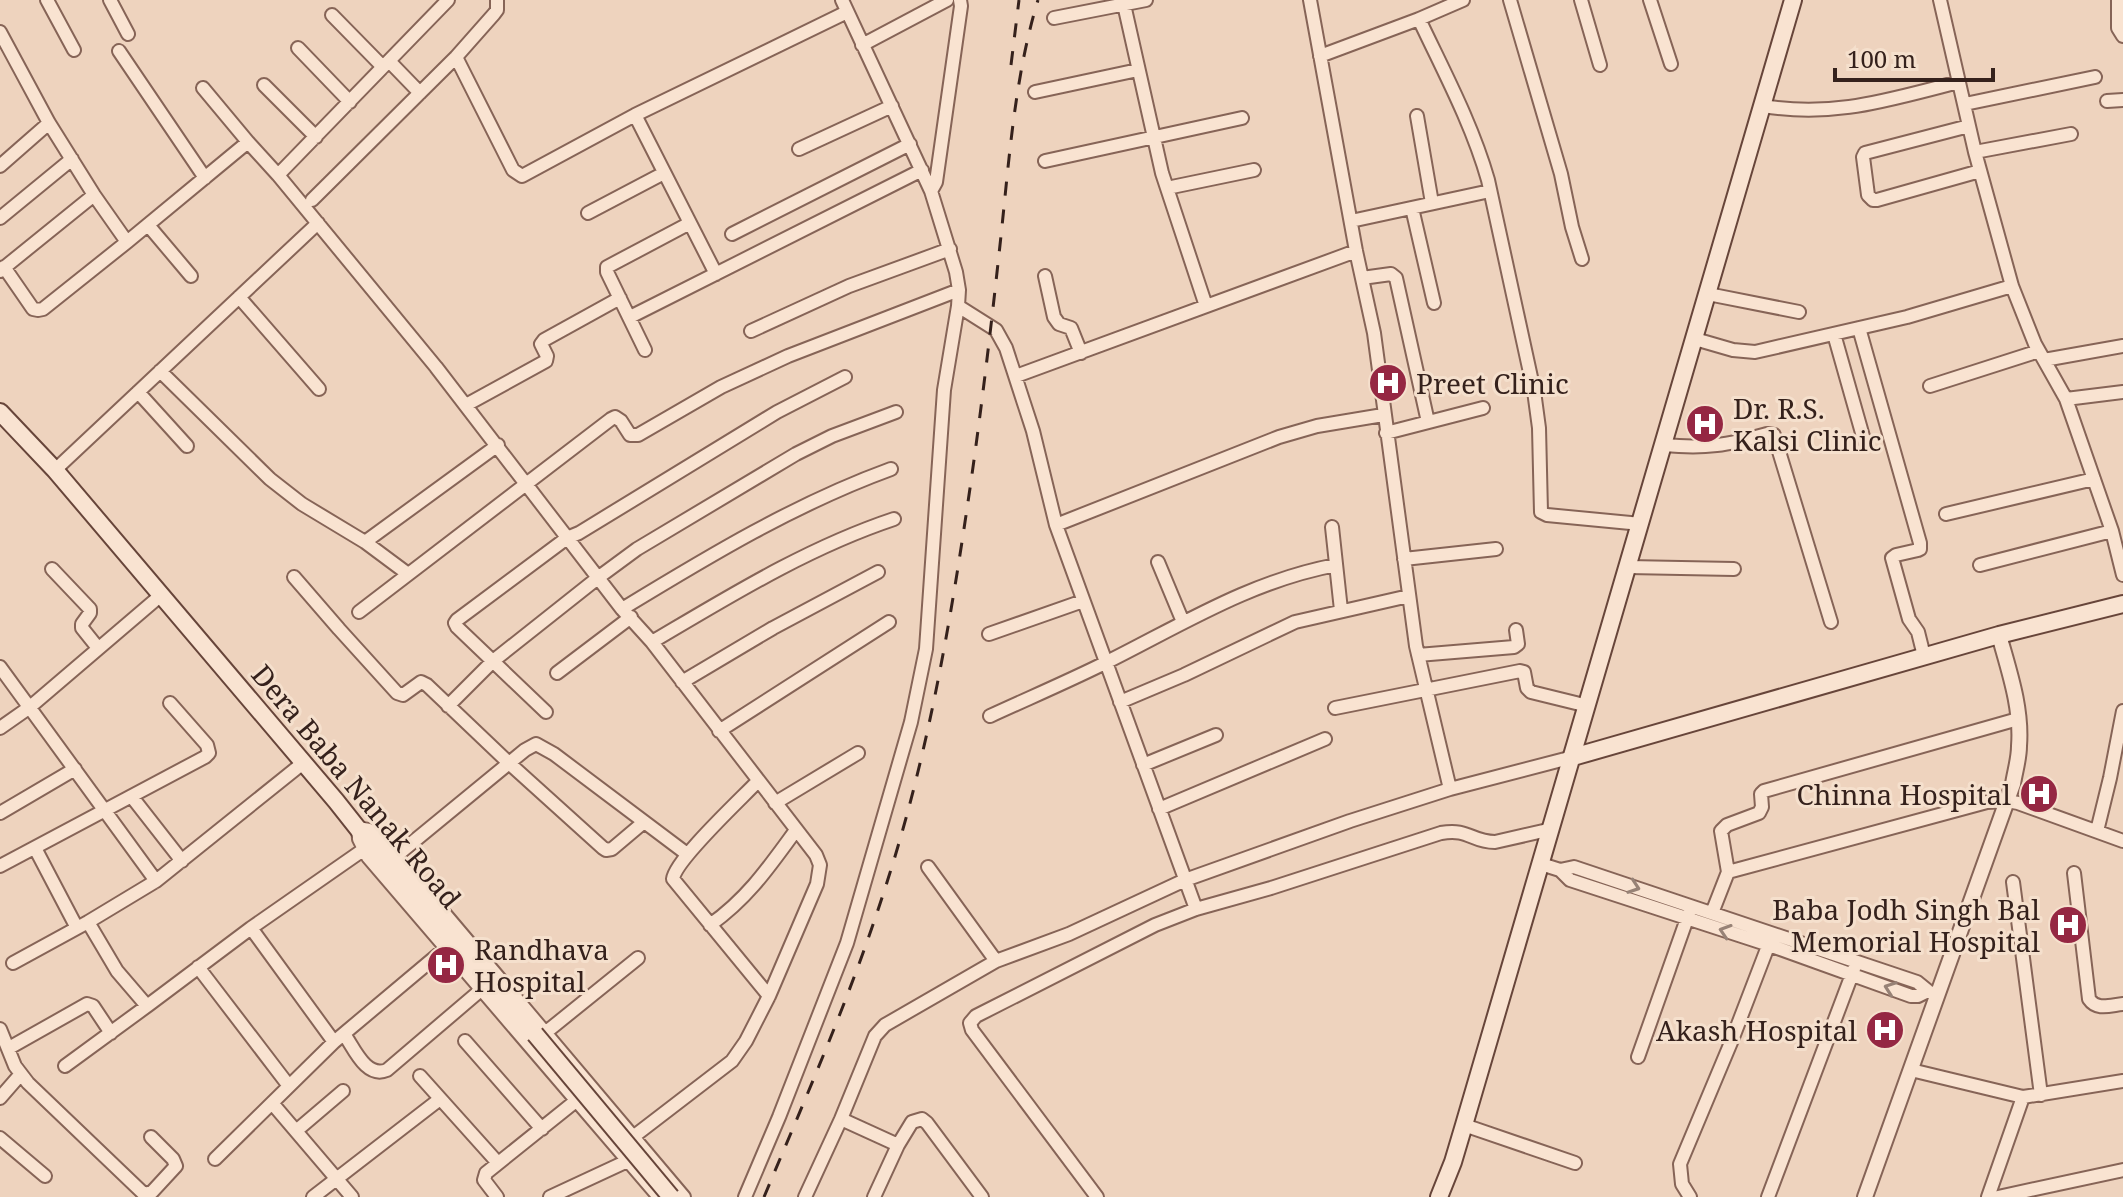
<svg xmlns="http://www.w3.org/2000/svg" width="2123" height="1197" viewBox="0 0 2123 1197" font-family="'Noto Serif',serif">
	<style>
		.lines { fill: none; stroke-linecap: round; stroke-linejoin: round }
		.minor-casing { stroke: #866457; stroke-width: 16 }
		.tertiary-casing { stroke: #866457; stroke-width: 18 }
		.secondary-casing { stroke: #67453a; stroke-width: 20 }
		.minor { stroke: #f9e3d1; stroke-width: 12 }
		.tertiary { stroke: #f9e3d1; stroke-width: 14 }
		.secondary { stroke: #f9e3d1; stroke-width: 16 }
		.rail { stroke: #35211c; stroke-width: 3; stroke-dasharray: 14 14; stroke-linecap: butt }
		.secondary-bridge-casing { stroke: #67453a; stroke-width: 20; stroke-linecap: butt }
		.secondary-bridge { stroke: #f9e3d1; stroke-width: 16 }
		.oneway { stroke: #978276 }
		.labels { text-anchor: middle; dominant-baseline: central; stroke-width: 6; stroke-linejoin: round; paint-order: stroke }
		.poi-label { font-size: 28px; fill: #35211c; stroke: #f5e0cd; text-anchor: start }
		.street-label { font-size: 28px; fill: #35211c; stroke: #f5e0cd }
	</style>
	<rect width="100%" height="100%" fill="#eed3be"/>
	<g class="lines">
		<defs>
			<path id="minor" d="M47,0L74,50
				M110,0L128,34
				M1123,0L1162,173L1206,306
				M1310,0L1356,251L1374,333L1416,646L1450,789
				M1510,0L1561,174L1572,227L1582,259
				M1581,0L1600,65
				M1650,0L1671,64
				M1940,0L1975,152L2012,286L2035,344L2066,399L2112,531L2123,575
				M2118,0V28L2123,36
				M332,15L383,67
				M1054,18L1146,0
				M1419,19C1444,72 1472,124 1488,180L1534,391L1539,428L1541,512L1547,515L1641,524
				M0,32L49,123L94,195L127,242
				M862,45L947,0
				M298,48L350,102
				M119,51L205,178
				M1320,56L1419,19L1463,0
				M456,57L513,170L522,176L635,115L847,12
				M389,61L420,93
				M264,85L316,137
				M203,88L248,142
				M1035,92L1138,70
				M2107,101L2123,100
				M1965,104L2095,77
				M1763,106C1836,118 1890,99 1959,82
				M635,115L716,274
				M1417,116L1432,203
				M1969,126L1865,153L1863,157L1868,195L1873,200H1877L1980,171
				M799,149L892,106
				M1975,152L2071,134
				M1045,161L1242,118
				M0,166L49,123
				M278,175L448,0
				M1167,188L1254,170
				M931,191L936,182L961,6L960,0
				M312,200L456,57L494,14L497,10V0
				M1412,208L1434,303
				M588,213L664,173
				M0,218L72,159
				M1351,221L1490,191
				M148,225L191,276
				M732,234L910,144
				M4,267L33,309L38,310L43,309L127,242L248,142L278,175L436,367L622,609L652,642L816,855L820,865L817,884L769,996L746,1041L732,1061L633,1137
				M0,271L94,195
				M1045,276L1054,317L1059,324L1071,328L1081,353
				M1362,278L1391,274L1396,278L1428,422
				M1708,294L1799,312
				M239,297L319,389
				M958,306L996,330L1006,348L1033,431L1056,525L1196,909
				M630,317L922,170
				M1859,328L1920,543V549L1918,550L1896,555L1892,558L1909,619L1918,632L1924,656
				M751,331L849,286L950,249
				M1834,334L1864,440
				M1695,339L1733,350L1755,352L1907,317L2012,286
				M645,350L607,272V267L690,223
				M2044,360L2123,346
				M160,371L270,479L302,504L365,542L408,574
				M1016,376L1356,251
				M1930,386L2039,351
				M138,392L187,446
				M2066,399L2123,392
				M466,405L546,361L547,356L541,344L544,340L620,298
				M1386,433L1483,408
				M1664,445C1707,449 1727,445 1767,434L1774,435L1831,622
				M55,470L318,223
				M1946,514L2094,479
				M1056,525L1279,437L1317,426L1383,415
				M1332,527L1341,610
				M365,542L498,445
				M1404,559L1496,549
				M1158,562L1183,622
				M1980,565L2112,531
				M1628,567L1734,569
				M52,569L90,609V613L82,624V628L98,648
				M294,577L339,629L397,693L403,695L421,682L427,685L510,764L603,848L606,850L612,849L644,822
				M622,609C709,556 795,504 891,469
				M359,612L611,419L615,417L621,421L630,435H638L721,387L788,356L959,290
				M989,634L1083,601
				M652,642C730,596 807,548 894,519
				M1418,655L1514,647L1518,644L1516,630
				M0,667L156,881
				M557,673L631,617
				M682,682L773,628L878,572
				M1120,702L1184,675L1295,622L1409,596
				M448,706L493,661L599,577L637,549L796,454L832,436L896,412
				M1335,708L1520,671L1524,672L1527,688L1531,692L1588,706
				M546,712L457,627L455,623L457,620L567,538L579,533L777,412L845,377
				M990,716C1029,698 1069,681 1107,662C1183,624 1251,581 1336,565
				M0,728L30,707L160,596
				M719,731L889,622
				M1143,765L1216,735
				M758,781C741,799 675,860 673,879L769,996
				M132,797L182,861
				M775,803L858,753
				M1159,809L1325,739
				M0,813L75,769
				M2097,831L2110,778L2123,711
				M35,848L77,928
				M396,856L525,750L536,744L554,754L687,854
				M1541,864L1560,870L1570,880L1769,945L1911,996H1918L1928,991
				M0,866L205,757L209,753L207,745L170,703
				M928,867L996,961
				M1560,870L1574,867L1917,982L1928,991L1934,994
				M1728,872L1721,831L1727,825L1759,813L1762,807L1761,794L1764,791L2018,719
				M2074,873L2089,999C2097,1011 2111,1005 2123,1004
				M2013,882L2041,1095
				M1712,913L1728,872L1987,802L2007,801L2018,803L2123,841
				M88,922L117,971L147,1006L251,928L363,850
				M710,925C748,898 769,867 796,830
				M251,928L334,1042
				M13,963L88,922L156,881L303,763
				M198,967L289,1086
				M0,1029L15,1066L28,1083L144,1194L152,1192L176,1166L173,1159L151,1137
				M545,1033L638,958
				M344,1034C354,1048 366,1079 387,1070L482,989
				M465,1041L542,1129
				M9,1048L87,1004L93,1006L111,1033
				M1638,1057L1689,913
				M65,1066L147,1006
				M1911,1070L2023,1097L2123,1081
				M420,1076L498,1163
				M0,1098L20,1075
				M272,1103L352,1197
				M841,1119L898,1145L912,1122L922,1119L927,1123L982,1197
				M1464,1125L1575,1163
				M296,1131L343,1091
				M0,1138L45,1176
				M215,1159L334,1042L446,948
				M313,1197L440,1099
				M497,1197L484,1180L486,1173L577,1100
				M550,1197L636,1157
				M659,1197L368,857L359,839L358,828L369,830L385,843L684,1197
				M745,1197L779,1117L847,943L911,722L926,649L944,390L958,306L959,290L956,272L931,191L842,0
				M805,1197L841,1119L875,1036L885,1025L996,961L1069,934L1185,880L1350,821L1450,789L1573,757
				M874,1197L898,1145
				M1097,1197L972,1030L970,1023L976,1016L1155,925L1196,909L1271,888L1441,833C1469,828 1471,842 1495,842L1552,829
				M1690,1197L1682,1184L1680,1164L1732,1040L1770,941
				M1768,1197L1854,969
				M1988,1197L2023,1097
				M1998,1197L2123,1170"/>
			<path id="tertiary" d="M1865,1197L2013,784C2015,771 2019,759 2019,746C2022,708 2009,671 1999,635"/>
			<path id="secondary" d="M0,412L55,470L336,801L370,844L535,1034
				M1573,757L1999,635L2123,604
				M1439,1197L1453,1162L1464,1125L1793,0"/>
		</defs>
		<use href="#minor" class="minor-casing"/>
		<use href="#tertiary" class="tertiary-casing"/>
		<use href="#secondary" class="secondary-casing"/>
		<use href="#minor" class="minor"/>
		<use href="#tertiary" class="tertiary"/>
		<use href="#secondary" class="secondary"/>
		<path class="rail" d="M1011,65L1019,0
			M764,1197C808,1092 854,988 888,879C925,763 947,642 965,522C979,430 990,337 1000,245C1009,163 1014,79 1038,0"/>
		<defs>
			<path id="secondary-bridge" d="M535,1034L671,1197"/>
		</defs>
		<use href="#secondary-bridge" class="secondary-bridge-casing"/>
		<use href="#secondary-bridge" class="secondary-bridge"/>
	</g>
	<defs><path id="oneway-chevron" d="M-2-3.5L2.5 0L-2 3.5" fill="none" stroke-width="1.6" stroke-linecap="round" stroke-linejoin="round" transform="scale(2)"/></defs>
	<g class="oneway">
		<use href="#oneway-chevron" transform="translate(1634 887) rotate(19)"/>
		<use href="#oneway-chevron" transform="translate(1725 931) rotate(-162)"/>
		<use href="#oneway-chevron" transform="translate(1890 988) rotate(-160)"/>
	</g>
	<defs>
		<symbol id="hospital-disc" viewBox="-11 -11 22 22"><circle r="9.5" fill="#952743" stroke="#f5e0cd"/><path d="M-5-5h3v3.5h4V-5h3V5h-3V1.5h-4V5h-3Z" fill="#fff"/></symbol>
	</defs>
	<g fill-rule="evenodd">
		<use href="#hospital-disc" x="1366" y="361" width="44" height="44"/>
		<use href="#hospital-disc" x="1683" y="402" width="44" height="44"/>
		<use href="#hospital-disc" x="2017" y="772" width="44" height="44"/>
		<use href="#hospital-disc" x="2046" y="903" width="44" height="44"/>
		<use href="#hospital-disc" x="424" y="943" width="44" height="44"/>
		<use href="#hospital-disc" x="1863" y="1008" width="44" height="44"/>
	</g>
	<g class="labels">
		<g class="poi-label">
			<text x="1416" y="383">Preet Clinic</text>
			<text x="1733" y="408">Dr. R.S.<tspan x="1733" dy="32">Kalsi Clinic</tspan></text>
			<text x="2011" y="794" text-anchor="end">Chinna Hospital</text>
			<text x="2040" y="909" text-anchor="end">Baba Jodh Singh Bal<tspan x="2040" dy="32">Memorial Hospital</tspan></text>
			<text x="474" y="949">Randhava<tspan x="474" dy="32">Hospital</tspan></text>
			<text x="1857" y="1030" text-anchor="end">Akash Hospital</text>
		</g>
		<g class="street-label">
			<text transform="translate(357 786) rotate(50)">Dera Baba Nanak Road</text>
		</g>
	</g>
	<path d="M1835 68v12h158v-12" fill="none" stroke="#35211c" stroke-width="4"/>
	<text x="1847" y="68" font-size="24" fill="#35211c" stroke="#f5e0cd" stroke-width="6" paint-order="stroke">100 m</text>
</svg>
